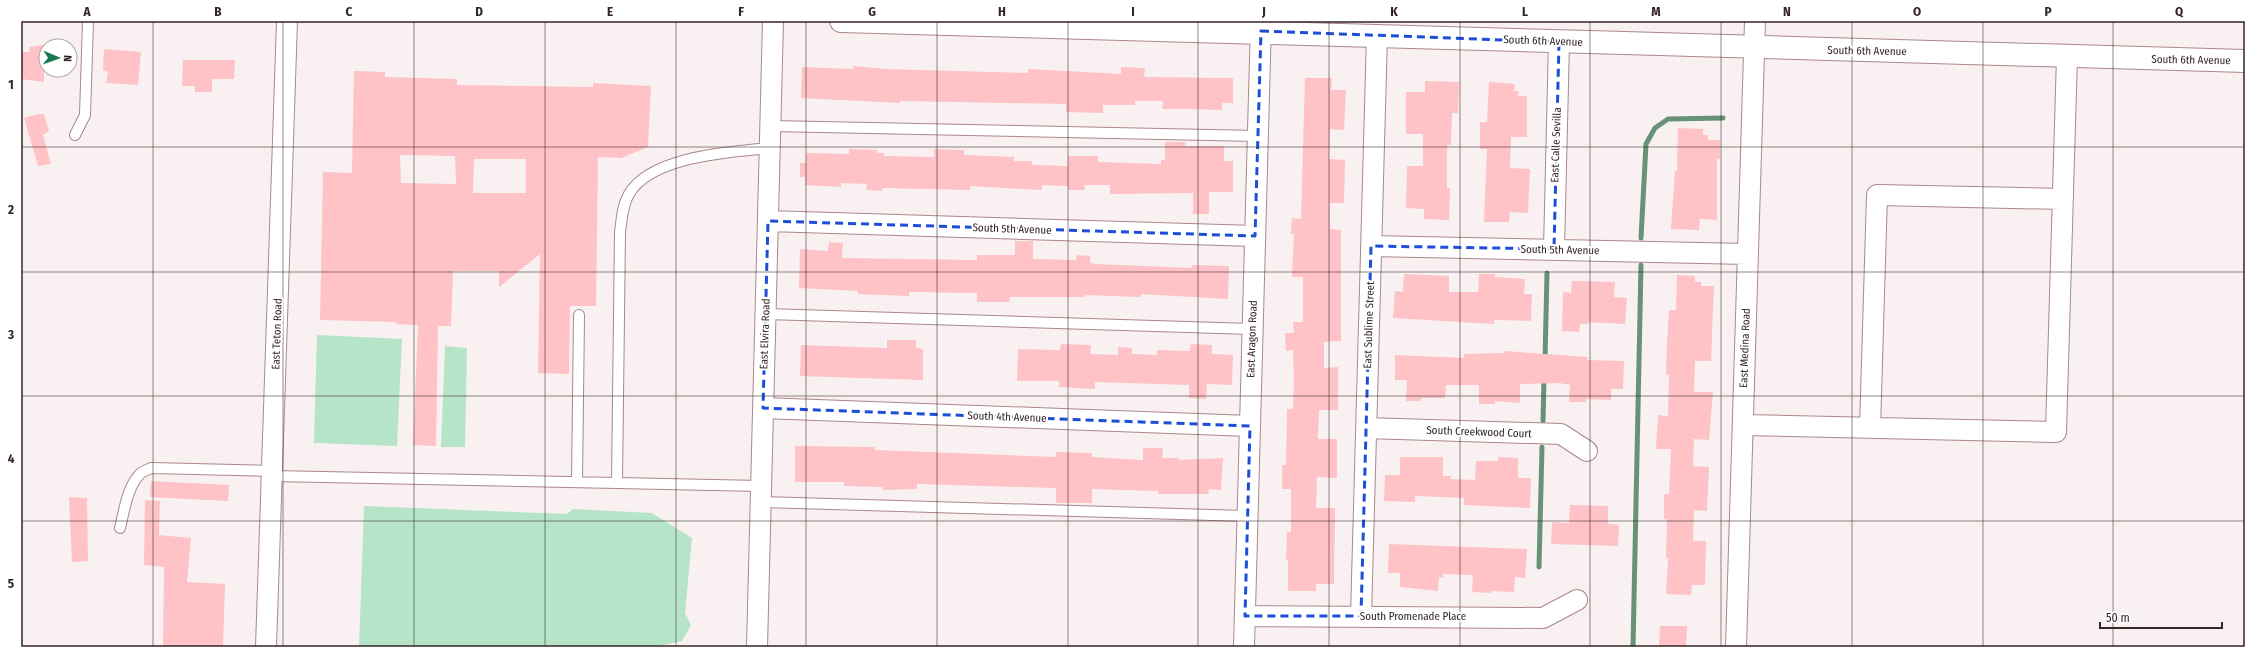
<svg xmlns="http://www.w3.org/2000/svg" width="2266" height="668" viewBox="0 0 2266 668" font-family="'Fira Sans Condensed',sans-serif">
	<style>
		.green { fill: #b6e4c9 }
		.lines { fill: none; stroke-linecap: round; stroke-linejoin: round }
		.stream { stroke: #679278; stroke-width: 5 }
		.building { fill: #fec2c7; fill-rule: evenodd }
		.lane-casing { stroke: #ac878a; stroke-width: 12 }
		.street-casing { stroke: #ac878a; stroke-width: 22 }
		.secondary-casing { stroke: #ac878a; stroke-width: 24 }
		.lane { stroke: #fff; stroke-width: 10 }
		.street { stroke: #fff; stroke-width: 20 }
		.secondary { stroke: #fff; stroke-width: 22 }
		.marked { fill: none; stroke: #1d4ed8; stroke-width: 3; stroke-dasharray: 8 5; stroke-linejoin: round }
		.grid { fill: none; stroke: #342526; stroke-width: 1; stroke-opacity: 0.55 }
		.labels { text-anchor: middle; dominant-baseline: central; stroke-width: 4; stroke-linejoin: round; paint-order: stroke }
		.street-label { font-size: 11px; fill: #342526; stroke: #fff }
		.neatline { fill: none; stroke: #342526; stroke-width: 1.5 }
		.grid-label { font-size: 13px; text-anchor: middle; font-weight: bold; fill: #342526 }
	</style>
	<rect width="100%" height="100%" fill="#f9f1f1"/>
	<path class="green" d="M317,335L402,339L397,446L314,443Z
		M445,346L467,348L465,447H441Z
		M364,506L567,514L573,509L652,513L692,538L685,613L691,625L682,641L655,647H359Z"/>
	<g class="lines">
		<path class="stream" d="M1641,238L1646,144L1655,128L1668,119L1723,118
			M1545,360L1547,273
			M1543,421L1544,378
			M1539,567L1542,447
			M1633,647L1641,265"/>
	</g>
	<path class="building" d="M44,45V82L21,79V52H30L29,47Z
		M104,49L141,52L138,85L106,83L108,72L103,70Z
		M183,60H235L234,79H212V92H195V86H182Z
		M853,66L886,69L1028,73V69L1121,74V67L1145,68L1144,77L1233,78V103H1222V110L1190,109H1162L1163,101H1135V105H1103V113L1066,112V104L900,101V103L801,98L802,67L853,69Z
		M354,71L385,72V77L457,79V85L593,87V83L651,86L648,147L621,158L598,157L596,306H570L569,374L538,373L540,254L499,287V271H453L451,326H438L436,446L413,445L418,325L396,324V322L320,320L323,172L352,173ZM400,155L455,156L456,184L401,183ZM474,159H526V193H473Z
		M1305,78H1332L1331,90H1346L1344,130L1330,129L1329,159L1345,160L1344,203H1330V229L1341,230V341L1324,342V368L1338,367V410H1319L1318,439H1337V478L1317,477L1316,508H1335L1334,584H1316V591H1288V560H1286L1287,532H1291V489H1282V465H1286L1287,409H1293L1294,378L1293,350L1286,351L1285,333H1294L1293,322H1303V277H1292L1294,234H1291L1292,218L1301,219Z
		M1425,81L1459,82L1458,113H1452L1451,145H1447V188H1450L1449,220L1424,219V209L1406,208L1407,166H1423V134H1406V92H1425Z
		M1489,82L1515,84L1514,91H1519L1518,96H1527V137H1511L1510,168L1530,169L1528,213L1510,212L1509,222H1484L1487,149H1480V122H1487Z
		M38,114H44L49,131L43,135L51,164L38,166L24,118Z
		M1678,128L1703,129V135H1708V140H1720V159H1717V220L1700,219L1699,230L1671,229L1675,171H1677Z
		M1165,142H1185V146H1224V161H1233V192H1209V214H1193V193L1110,194V185H1084L1085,190H1068V186L1042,185V190L970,186V190L883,188L882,191L866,190L867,184L841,183V187L805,185V177H800V163H806V153L849,154V149L877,150V153H884V156L934,157V149L964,150V155L1014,157V161H1032V165L1068,166V156H1098V162L1161,164V160H1165Z
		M1015,241H1033V259L1076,260L1077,255L1090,256V263L1096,264L1192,268V265L1229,266L1228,299L1141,294V297L1085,295V297H1010L1009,302H977V293L909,292V296L858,294V291L799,288L800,249L828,251L829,242L843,243L842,258L977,260V255H1015Z
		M1404,274L1449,276V292H1478L1479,274H1495V277L1525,279L1524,294H1532L1531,321L1494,320V324L1393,318L1395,291L1403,292Z
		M1677,275L1695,276V282H1701V286H1714L1711,361H1695L1694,392H1713L1709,440L1694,439L1693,466L1709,467L1707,511L1694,510L1693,541H1706L1705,585H1692L1691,595L1666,594L1668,559L1666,558L1667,519H1664V494H1669L1671,449H1656L1658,415L1668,416L1669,375L1666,374L1667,343L1669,310H1676Z
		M1572,281L1615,282L1614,297L1627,298L1625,324L1588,322V324H1580L1579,332L1562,331L1563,292L1571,293Z
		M887,340H916V348L923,349V380L800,376L801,345L887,348Z
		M1061,344L1091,345L1090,354L1118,355V347L1132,348V354L1157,355V350L1190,351L1191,344L1212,345V354L1233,355L1232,385L1207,384L1206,399L1189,398V385L1095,382V389L1059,387V381H1017L1018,349L1060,350Z
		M1504,351L1588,357L1587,360L1624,361L1623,389H1611V400L1586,399V402H1569L1570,385L1559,383L1520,384V403L1495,401V404H1479V385H1446L1445,398H1421V401H1406L1407,380H1395V355L1464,358V354L1504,353Z
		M795,446L875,447V450L1056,457V452L1092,453V457L1143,460V448H1163L1162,458H1179V460L1223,458L1221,490L1209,489L1208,494H1158V491L1092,489V503H1056V488L917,484V489L883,490V487L844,486V482H795Z
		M1400,457H1443V476H1451L1450,479L1475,480L1476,461H1498V457L1518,458V478H1531L1530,508L1464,505V498L1415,496V502L1384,501L1385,475H1400Z
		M151,481L229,485L228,501L150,497Z
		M69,497L87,498L88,561L72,562Z
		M145,500L160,501L159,535L191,538L187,582L225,584L223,647H163L164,567L144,565Z
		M1570,505L1608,506V524L1619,525L1618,546L1551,544L1552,522L1569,523Z
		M1389,544L1527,549L1525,578L1515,577L1514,592L1491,591L1490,593L1472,592L1473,575L1443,574V578L1439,577L1438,591L1400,587V573H1388Z
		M1660,626H1687L1686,647H1659Z"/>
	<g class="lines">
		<defs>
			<path id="lane" d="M771,126L1258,136
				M75,135L85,115L88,21
				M766,314L1252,329
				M272,476L617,483
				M577,482L579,315
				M761,486L617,483L620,232C622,219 622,206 629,194C651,156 731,152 770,148
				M761,502L1247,516
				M120,528C124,512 127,487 140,474C142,471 148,470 151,468L272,471"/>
			<path id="street" d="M768,221L1255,236
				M1371,246L1748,254
				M1554,249L1559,42
				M763,408L1250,426
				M1743,425L2056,432L2067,56
				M1366,428L1561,434L1587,451
				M1870,428L1877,195L2063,199
				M1245,616L1543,618L1577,600
				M1361,616L1377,35
				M266,647L287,21
				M757,647L773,21
				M1244,647L1261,21
				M1736,647L1755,21"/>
			<path id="secondary" d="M841,21C1309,32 1777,49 2245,61"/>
		</defs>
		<use href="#lane" class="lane-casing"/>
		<use href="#street" class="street-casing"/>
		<use href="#secondary" class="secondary-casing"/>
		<use href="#lane" class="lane"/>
		<use href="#street" class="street"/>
		<use href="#secondary" class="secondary"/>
	</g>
	<path class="marked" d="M1261,31L1559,42L1554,249L1371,246L1361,616H1245L1250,426L763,408L768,221L1255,236Z"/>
	<path class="grid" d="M153,21V647M283,21V647M414,21V647M545,21V647M676,21V647M806,21V647M937,21V647M1068,21V647M1198,21V647M1329,21V647M1460,21V647M1590,21V647M1721,21V647M1852,21V647M1983,21V647M2113,21V647M21,147H2245M21,272H2245M21,396H2245M21,521H2245"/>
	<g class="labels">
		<g class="street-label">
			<text transform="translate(1543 41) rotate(2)">South 6th Avenue</text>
			<text transform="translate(1867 51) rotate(1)">South 6th Avenue</text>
			<text transform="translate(2191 60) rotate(1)">South 6th Avenue</text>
			<text transform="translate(1556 145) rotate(-88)">East Calle Sevilla</text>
			<text transform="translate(1012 229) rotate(2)">South 5th Avenue</text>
			<text transform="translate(1560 250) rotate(1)">South 5th Avenue</text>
			<text transform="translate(1369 325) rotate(-88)">East Sublime Street</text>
			<text transform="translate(277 334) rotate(-88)">East Teton Road</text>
			<text transform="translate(765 334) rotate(-88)">East Elvira Road</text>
			<text transform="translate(1252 339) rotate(-88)">East Aragon Road</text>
			<text transform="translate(1745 348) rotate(-88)">East Medina Road</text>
			<text transform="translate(1007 417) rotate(2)">South 4th Avenue</text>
			<text transform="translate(1479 432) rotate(2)">South Creekwood Court</text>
			<text x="1413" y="616">South Promenade Place</text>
		</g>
	</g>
	<rect width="2266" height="668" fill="none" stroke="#ffffff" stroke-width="44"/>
	<g transform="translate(58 58) rotate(92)"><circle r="19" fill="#ffffff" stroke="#aea8a8"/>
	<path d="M0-3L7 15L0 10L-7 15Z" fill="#1a7950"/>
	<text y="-6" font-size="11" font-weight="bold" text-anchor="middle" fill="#342526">N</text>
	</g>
	<path d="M2100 622v6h122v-6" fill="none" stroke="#342526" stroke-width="2"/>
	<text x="2106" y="622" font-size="12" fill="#342526" stroke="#ffffff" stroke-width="3" paint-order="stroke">50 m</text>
	<rect x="22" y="22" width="2222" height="624" class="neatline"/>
	<g class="grid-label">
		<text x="87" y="16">A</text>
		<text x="218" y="16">B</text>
		<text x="349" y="16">C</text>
		<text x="479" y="16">D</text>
		<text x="610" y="16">E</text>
		<text x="741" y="16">F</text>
		<text x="872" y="16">G</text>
		<text x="1002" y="16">H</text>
		<text x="1133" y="16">I</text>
		<text x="1264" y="16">J</text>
		<text x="1394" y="16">K</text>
		<text x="1525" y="16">L</text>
		<text x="1656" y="16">M</text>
		<text x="1787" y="16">N</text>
		<text x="1917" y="16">O</text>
		<text x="2048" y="16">P</text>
		<text x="2179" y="16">Q</text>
		<text x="11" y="89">1</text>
		<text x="11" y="214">2</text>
		<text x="11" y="339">3</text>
		<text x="11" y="463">4</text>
		<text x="11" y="588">5</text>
	</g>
</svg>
